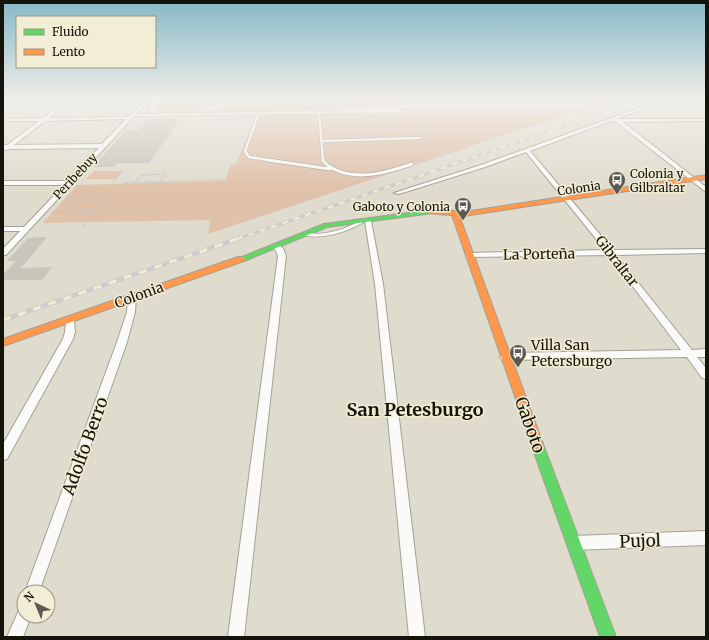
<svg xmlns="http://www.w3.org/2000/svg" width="709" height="640" viewBox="0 0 709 640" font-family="Merriweather,serif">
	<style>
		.green { fill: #e0c1aa }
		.building { fill: #c9c5bb }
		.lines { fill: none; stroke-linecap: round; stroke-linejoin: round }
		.lane-far1-casing { stroke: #a3a196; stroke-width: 3.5 }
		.lane-casing { stroke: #a3a196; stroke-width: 4.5 }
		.street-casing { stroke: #a3a196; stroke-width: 2 }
		.fast-casing { stroke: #a3a196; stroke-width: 2 }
		.slow-casing { stroke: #a3a196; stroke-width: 2 }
		.path { stroke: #c1c0bc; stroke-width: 1.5; stroke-dasharray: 1.5 1.5; stroke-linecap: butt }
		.lane-far1 { stroke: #fafaf8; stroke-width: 2.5 }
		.lane { stroke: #fafaf8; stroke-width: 3 }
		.street { fill: #fafaf8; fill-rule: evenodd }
		.fast { fill: #63d668; fill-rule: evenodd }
		.slow { fill: #ff974d; fill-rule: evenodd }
		.rail-far2-casing { stroke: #cdcdc9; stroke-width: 2.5 }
		.rail-far1-casing { stroke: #cdcdc9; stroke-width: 3 }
		.rail-casing { stroke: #cdcdc9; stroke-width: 4.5 }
		.rail-far2 { stroke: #f2edd5; stroke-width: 1.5; stroke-dasharray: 5; stroke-linecap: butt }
		.rail-far1 { stroke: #f2edd5; stroke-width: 2; stroke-dasharray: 6; stroke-linecap: butt }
		.rail { stroke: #f2edd5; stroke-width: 3; stroke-dasharray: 8; stroke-linecap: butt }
		.labels { text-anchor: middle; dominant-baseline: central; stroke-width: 3; stroke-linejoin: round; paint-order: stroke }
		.far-poi-label { font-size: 12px; fill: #15140b; stroke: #f2edd5; text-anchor: start }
		.far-street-label { font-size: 12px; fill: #15140b; stroke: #f2edd5 }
		.street-label { font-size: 14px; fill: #15140b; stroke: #f2edd5 }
		.poi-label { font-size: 14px; fill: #15140b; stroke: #f2edd5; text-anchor: start }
		.near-street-label { font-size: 17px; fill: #15140b; stroke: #f2edd5 }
		.near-neighbourhood-label { font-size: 18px; font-weight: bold; fill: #15140b; stroke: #f2edd5 }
	</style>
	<rect width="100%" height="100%" fill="#dfdcce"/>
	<path class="green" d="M153,100H610L208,234L210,220L43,223L77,185L225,181L230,165L236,164L256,115L140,116Z
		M94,171H123L116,179H86Z"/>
	<path class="building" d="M148,119H180L149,163H117L114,167H93L126,130H140Z
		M47,237L21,268L52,267L42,280H3V275L16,261H7L28,238Z"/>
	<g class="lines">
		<defs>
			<path id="lane-far1" d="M344,100L345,109L397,108L405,106H583L602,100
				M201,111L248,100
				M156,112L150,110L157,101
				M319,112L323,161
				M259,113L245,151L249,157L275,161
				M133,115L402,111
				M321,141L420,138"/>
			<path id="lane" d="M268,160L330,169
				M323,160C326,166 332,168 338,171C363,180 388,172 412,164
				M305,234C323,238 345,231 361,222"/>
			<path id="street" d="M3,100H9L3,103Z
				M66,100H71L49,118L129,117L145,100H149L6,255H3V249L20,231H3V227H24L64,185H3V181H67L99,148L10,149L4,150L3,145H7L39,121H3V119L43,118ZM126,119L102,144L14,145L45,121Z
				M661,100H667L616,119H706V121L623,122L706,187V192L616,122L611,121L530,151L613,250L706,249V253L616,255L692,350L706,349V357H697L706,368V379L702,378L687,357L502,360L500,357L502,354L505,353L681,350L609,255L466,257V253H469L605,250L526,152L485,167L399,194L394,193L481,165Z
				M688,100H693L706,107V110Z
				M368,219L371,221L383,284L425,637H409L375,284L365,221Z
				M273,244H279L284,250L286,256L244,637H228L278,256L276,251L272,246Z
				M132,295L136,298L135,312L127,342L39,592H25L117,342L127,312L128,298Z
				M70,317L74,320L75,332L73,339L7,459L3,460V444L63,339L65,332L66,320Z
				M706,531V545L574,550L569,548L567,543L569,538L574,536Z
				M24,607V616H31L23,637H7L19,610Z"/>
			<path id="fast" d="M431,210L434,212L433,213L327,227L244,261H238L237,259L324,224Z
				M537,439L541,440L543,444L616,637H600L531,444L533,440Z"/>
			<path id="slow" d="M706,175V179L464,216L459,215L543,444L541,448L537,449L533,448L452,215C445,214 433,215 428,212L429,211L439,209L464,212Z
				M238,257H244L245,259L244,261L3,346V339Z"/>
		</defs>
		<use href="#lane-far1" class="lane-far1-casing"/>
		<use href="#lane" class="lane-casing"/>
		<use href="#street" class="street-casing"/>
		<use href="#fast" class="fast-casing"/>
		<use href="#slow" class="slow-casing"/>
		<path class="path" d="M123,183L223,180
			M135,183L141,175L165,174L160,182
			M67,197H105
			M73,211L83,197
			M53,212L95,210
			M83,225L106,195"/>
		<use href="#lane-far1" class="lane-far1"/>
		<use href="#lane" class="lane"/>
		<use href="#street" class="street"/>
		<use href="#fast" class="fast"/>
		<use href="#slow" class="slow"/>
		<defs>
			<path id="rail-far2" d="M463,161L639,100"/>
			<path id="rail-far1" d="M237,239L466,160"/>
			<path id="rail" d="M3,320L240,238"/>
		</defs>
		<use href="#rail-far2" class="rail-far2-casing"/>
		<use href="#rail-far1" class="rail-far1-casing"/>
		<use href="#rail" class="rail-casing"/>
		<use href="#rail-far2" class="rail-far2"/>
		<use href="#rail-far1" class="rail-far1"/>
		<use href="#rail" class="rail"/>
	</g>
	<linearGradient id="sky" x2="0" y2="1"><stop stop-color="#86b8c5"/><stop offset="0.53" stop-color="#f1efe9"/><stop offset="1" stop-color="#f1efe9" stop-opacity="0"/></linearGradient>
	<rect width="709" height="189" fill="url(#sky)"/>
	<defs>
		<symbol id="bus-pin" viewBox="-11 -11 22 30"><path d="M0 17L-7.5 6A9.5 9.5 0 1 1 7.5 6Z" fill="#5c5a4f" stroke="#f2edd5"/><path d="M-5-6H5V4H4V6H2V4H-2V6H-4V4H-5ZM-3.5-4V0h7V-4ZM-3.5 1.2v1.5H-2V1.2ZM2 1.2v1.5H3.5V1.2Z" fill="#fff"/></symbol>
	</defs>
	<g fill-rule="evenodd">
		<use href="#bus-pin" x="607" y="170" width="20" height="27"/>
		<use href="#bus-pin" x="453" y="196" width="20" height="27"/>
		<use href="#bus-pin" x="508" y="343" width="20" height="27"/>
	</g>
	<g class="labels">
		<g class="far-poi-label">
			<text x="630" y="173">Colonia y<tspan x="630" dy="14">Gilbraltar</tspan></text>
			<text x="450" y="206" text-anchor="end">Gaboto y Colonia</text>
		</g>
		<g class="far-street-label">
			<text transform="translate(75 176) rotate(-47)">Peribebuy</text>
			<text transform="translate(579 188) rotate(-8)">Colonia</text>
		</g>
		<g class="street-label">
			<text transform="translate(539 254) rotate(-1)">La Porteña</text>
			<text transform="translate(617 261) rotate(52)">Gibraltar</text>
			<text transform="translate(139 295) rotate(-20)">Colonia</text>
		</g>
		<g class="poi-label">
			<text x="531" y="345">Villa San<tspan x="531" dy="16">Petersburgo</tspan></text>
		</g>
		<g class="near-street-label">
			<text transform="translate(530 425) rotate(70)">Gaboto</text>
			<text transform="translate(85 446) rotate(-70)">Adolfo Berro</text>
			<text transform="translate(640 541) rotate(-2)">Pujol</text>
		</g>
		<g class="near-neighbourhood-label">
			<text x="415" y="409">San Petesburgo</text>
		</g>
	</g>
	<rect width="709" height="640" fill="none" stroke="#15140b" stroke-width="8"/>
	<rect x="16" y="16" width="140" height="52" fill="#f2edd5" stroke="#9a9684"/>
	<rect x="24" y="29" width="20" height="6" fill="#63d668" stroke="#9a9684"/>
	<text x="52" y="36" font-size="12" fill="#15140b">Fluido</text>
	<rect x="24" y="49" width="20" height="6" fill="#ff974d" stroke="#9a9684"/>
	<text x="52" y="56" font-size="12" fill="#15140b">Lento</text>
	<g transform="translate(36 604) rotate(316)"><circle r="19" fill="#f2edd5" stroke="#9a9684"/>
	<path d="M0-3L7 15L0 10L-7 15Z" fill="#5c5a4f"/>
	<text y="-6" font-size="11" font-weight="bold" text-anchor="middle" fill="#15140b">N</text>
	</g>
</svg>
